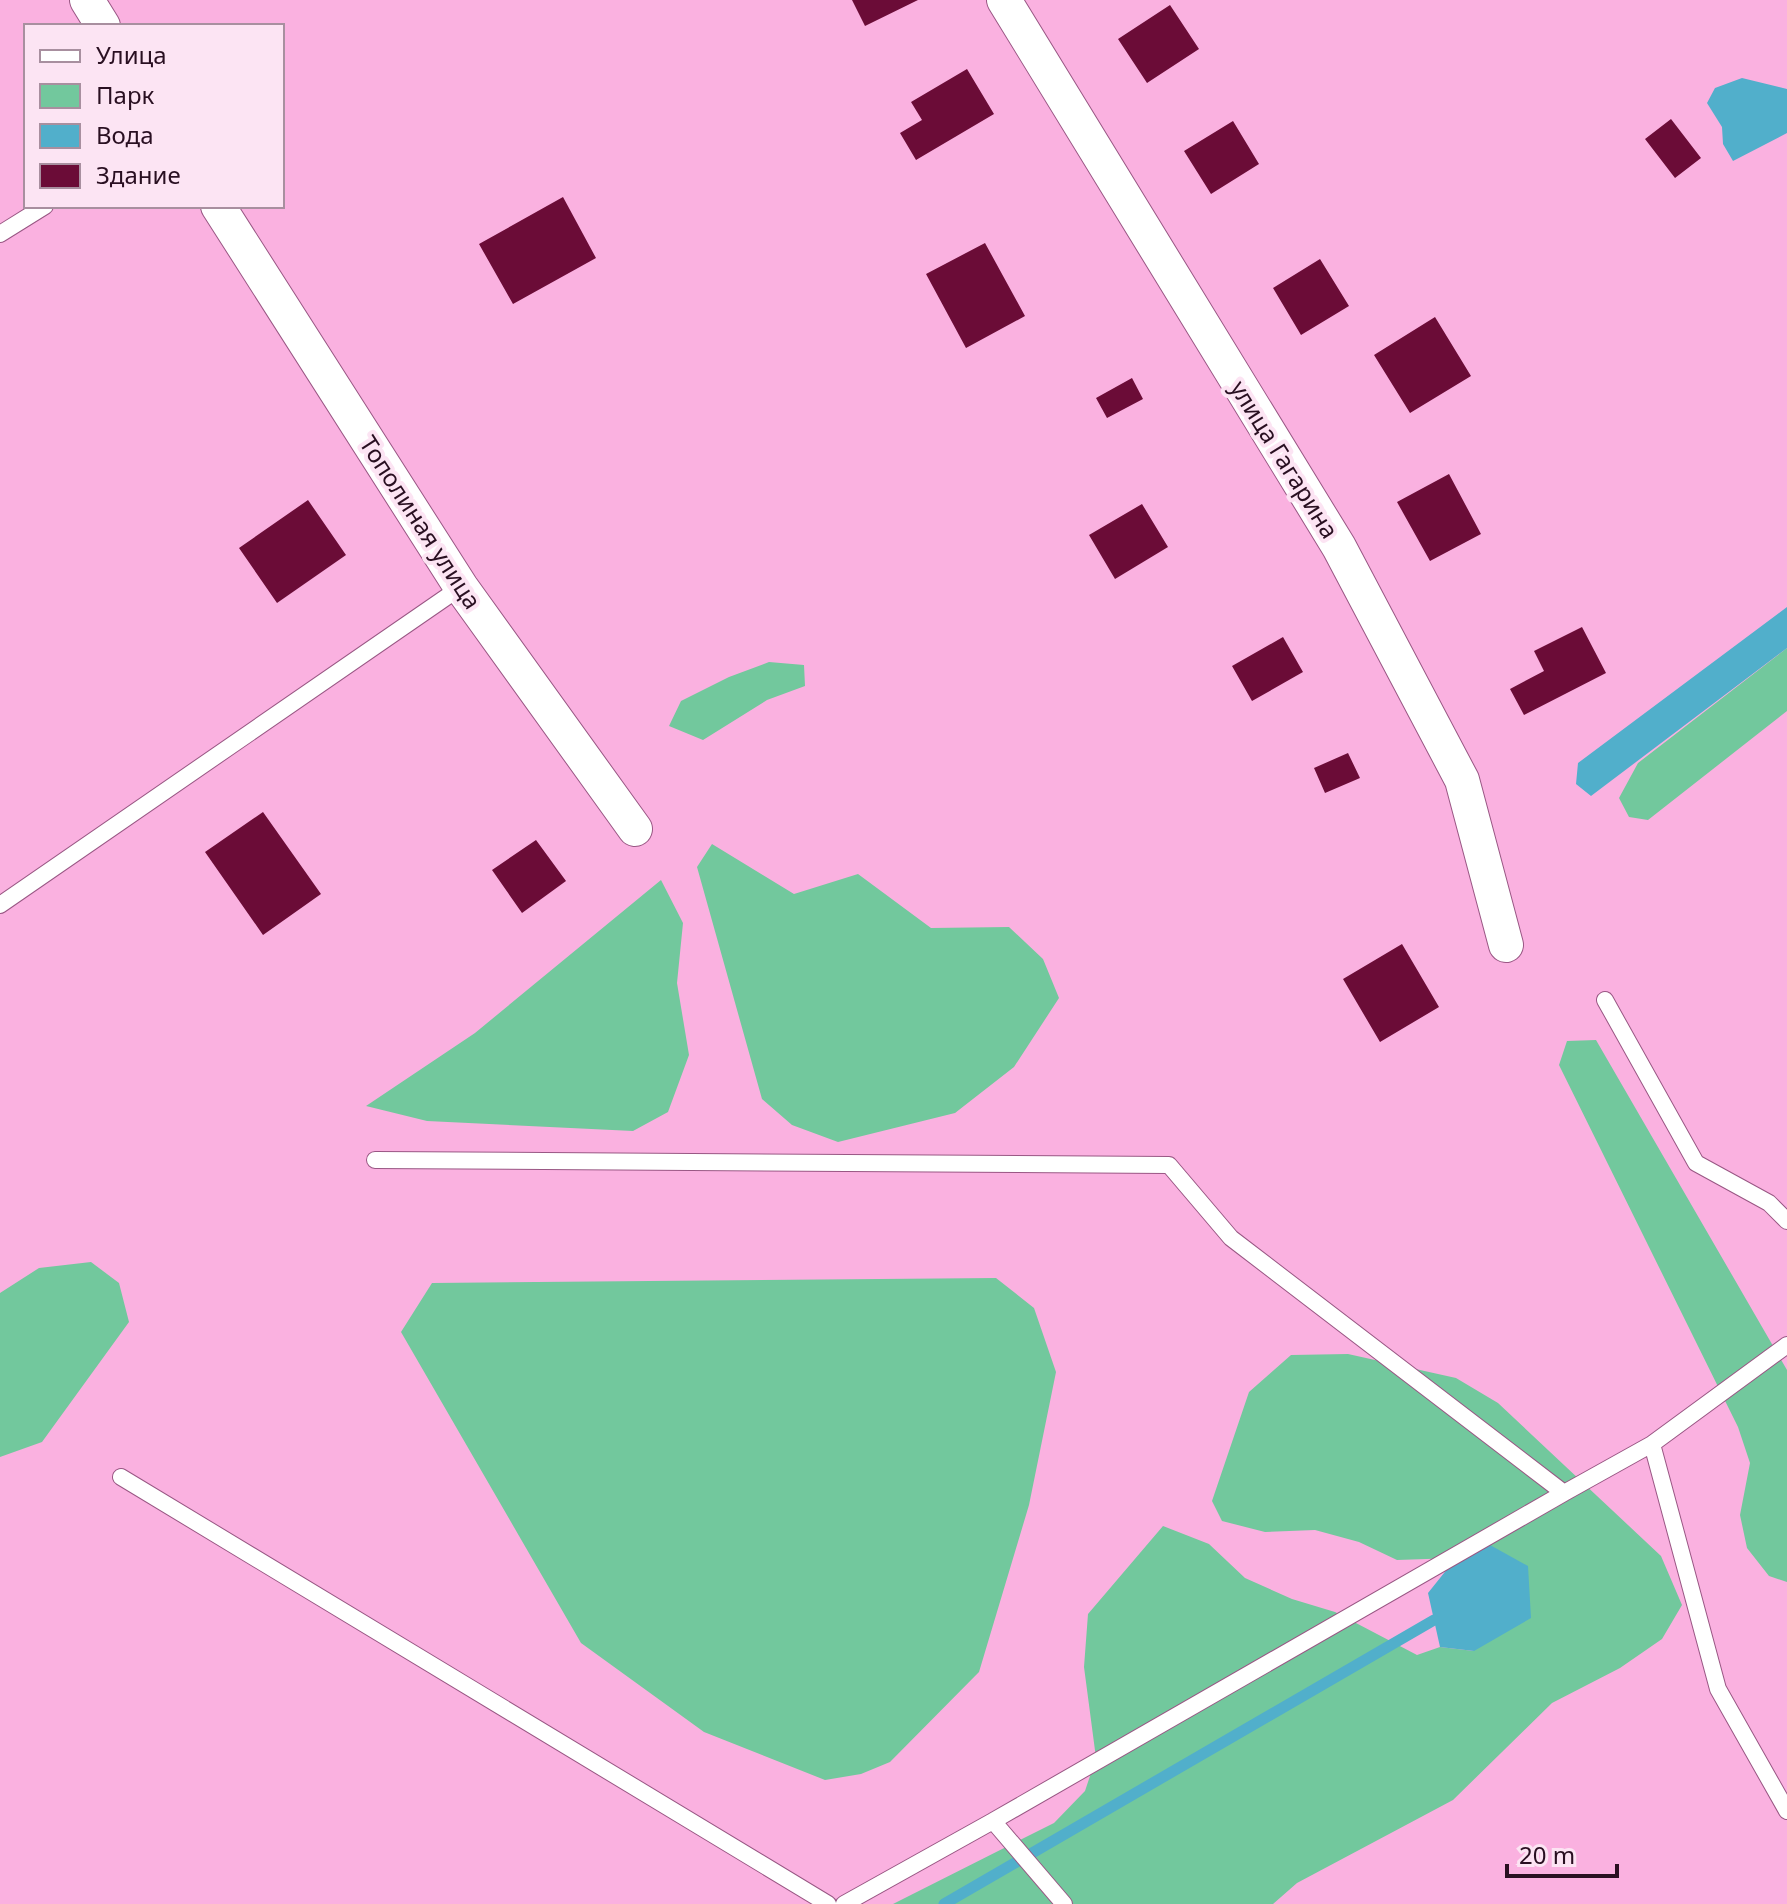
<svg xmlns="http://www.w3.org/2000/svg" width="1787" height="1904" viewBox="0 0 1787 1904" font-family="'Noto Sans',sans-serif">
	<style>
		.green { fill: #72c89d }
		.water { fill: #51afcb }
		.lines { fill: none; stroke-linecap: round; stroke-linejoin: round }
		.stream { stroke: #51afcb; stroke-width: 11 }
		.building { fill: #6b0c37 }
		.lane-casing { stroke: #995784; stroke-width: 18 }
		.street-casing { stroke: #995784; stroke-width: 36 }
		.lane { stroke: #fff; stroke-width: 16 }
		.street { stroke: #fff; stroke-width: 34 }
		.labels { text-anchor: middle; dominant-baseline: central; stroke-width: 8; stroke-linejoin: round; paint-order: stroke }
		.street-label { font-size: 24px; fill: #290f21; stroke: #fce4f3 }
	</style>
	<rect width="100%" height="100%" fill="#fab1e0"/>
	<path class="green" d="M1787,648V711L1648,820L1629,817L1619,798L1638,763Z
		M769,662L804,665L805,686L767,700L703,740L669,726L681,701L729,677Z
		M712,844L794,894L858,874L931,928L1009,927L1043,959L1059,998L1014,1067L955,1113L838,1142L792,1125L762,1099L697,867Z
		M661,880L683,923L677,983L689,1055L668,1112L633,1131L427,1121L366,1106L475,1033Z
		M1596,1040L1787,1370V1582L1769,1576L1747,1548L1740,1515L1750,1463L1738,1427L1559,1065L1567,1041Z
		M91,1262L119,1283L129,1322L42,1442L0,1457V1293L39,1268Z
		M996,1278L1034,1308L1056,1372L1029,1505L979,1672L890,1762L861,1774L825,1780L704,1732L581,1643L401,1332L432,1283Z
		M1348,1354L1456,1378L1498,1403L1661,1556L1682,1605L1662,1639L1620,1668L1552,1703L1453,1800L1297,1883L1273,1904H893L1054,1823L1085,1791L1096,1758L1084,1667L1088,1614L1163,1526L1209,1544L1245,1578L1292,1599L1335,1612L1417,1655L1440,1647L1474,1651L1456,1558L1397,1560L1359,1542L1315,1530L1265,1532L1222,1521L1212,1501L1249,1392L1291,1355Z"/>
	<path class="water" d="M1742,78L1787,89V133L1733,161L1723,144L1722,127L1707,103L1715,88Z
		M1787,607V648L1591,796L1576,784L1578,763Z
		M1490,1545L1528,1566L1531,1618L1474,1651L1440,1647L1428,1593L1456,1558Z"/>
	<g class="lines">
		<path class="stream" d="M944,1904L1434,1620"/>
	</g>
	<path class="building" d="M852,0H918L865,26Z
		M1170,5L1199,49L1147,83L1118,39Z
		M967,69L994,114L916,160L900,133L922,120L911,102Z
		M1671,119L1701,158L1675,178L1645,139Z
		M1233,121L1259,164L1211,194L1184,151Z
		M563,197L596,258L513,304L479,244Z
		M985,243L1025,316L966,348L926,274Z
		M1320,259L1349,306L1301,335L1273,288Z
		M1435,317L1471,376L1410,413L1374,355Z
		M1132,378L1143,399L1107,418L1096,398Z
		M1449,474L1481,534L1430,561L1397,502Z
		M308,500L346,555L277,603L239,548Z
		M1142,504L1168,547L1115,579L1089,535Z
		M1582,627L1606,673L1524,715L1510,689L1544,671L1534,651Z
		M1283,637L1303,672L1252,701L1232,666Z
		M1348,753L1360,778L1325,793L1314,768Z
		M263,812L321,894L263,935L205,852Z
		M536,840L566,881L522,913L492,870Z
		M1402,944L1439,1007L1380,1042L1343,979Z"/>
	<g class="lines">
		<defs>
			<path id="lane" d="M0,234L45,206
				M0,905L461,587
				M1605,1000L1696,1163L1769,1203L1787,1221
				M375,1160L1169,1165L1231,1238L1564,1493L993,1821
				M1652,1444L1787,1345
				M121,1477L828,1904
				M1564,1493L1652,1444L1718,1689L1787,1811
				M844,1904L993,1821L1064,1904"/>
			<path id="street" d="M87,0L103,26
				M1004,0L1339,547L1462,780L1506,945
				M218,206L461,587L635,829"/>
		</defs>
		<use href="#lane" class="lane-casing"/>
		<use href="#street" class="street-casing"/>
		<use href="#lane" class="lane"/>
		<use href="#street" class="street"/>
	</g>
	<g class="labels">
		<g class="street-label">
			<text transform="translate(1285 459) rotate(58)">улица Гагарина</text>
			<text transform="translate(421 522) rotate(57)">Тополиная улица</text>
		</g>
	</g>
	<rect x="24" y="24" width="260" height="184" fill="#fce4f3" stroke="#a88f9f" stroke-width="2"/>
	<rect x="40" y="50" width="40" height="12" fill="#ffffff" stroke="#a88f9f" stroke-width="2"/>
	<text x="96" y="64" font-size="24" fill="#290f21">Улица</text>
	<rect x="40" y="84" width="40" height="24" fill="#72c89d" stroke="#a88f9f" stroke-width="2"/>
	<text x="96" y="104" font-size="24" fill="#290f21">Парк</text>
	<rect x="40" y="124" width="40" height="24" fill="#51afcb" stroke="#a88f9f" stroke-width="2"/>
	<text x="96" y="144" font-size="24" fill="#290f21">Вода</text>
	<rect x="40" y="164" width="40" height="24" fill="#6b0c37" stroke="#a88f9f" stroke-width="2"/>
	<text x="96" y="184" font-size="24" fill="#290f21">Здание</text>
	<path d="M1507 1864v12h110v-12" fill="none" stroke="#290f21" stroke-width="4"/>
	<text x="1519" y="1864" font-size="24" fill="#290f21" stroke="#fce4f3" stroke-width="6" paint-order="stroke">20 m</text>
</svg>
